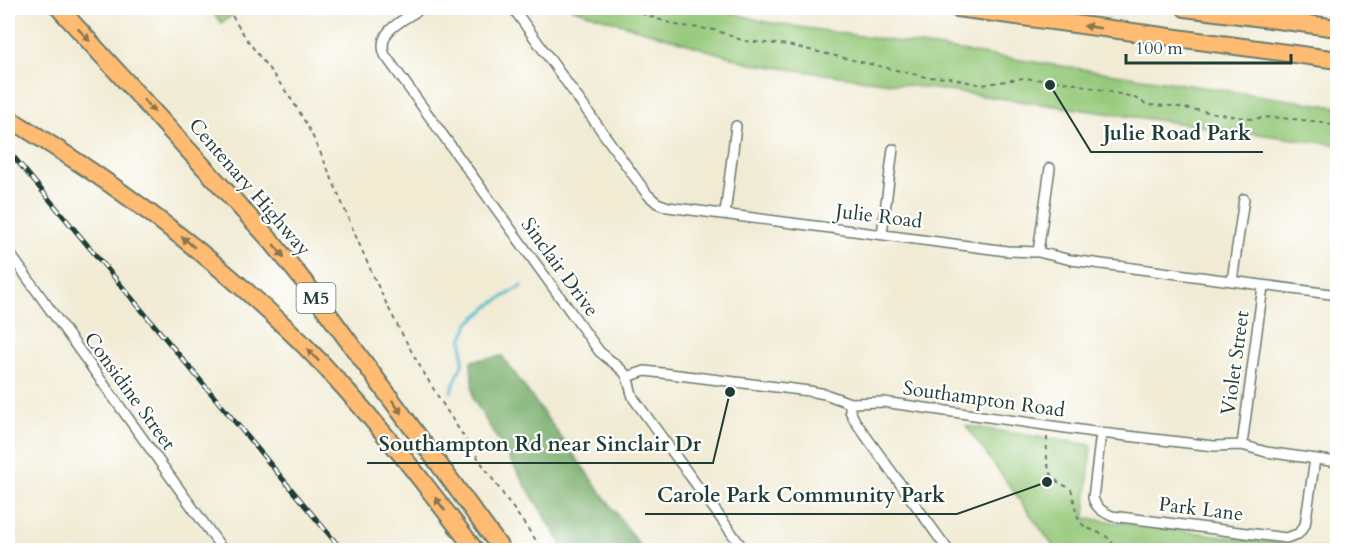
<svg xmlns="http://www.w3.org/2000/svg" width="1345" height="558" viewBox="0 0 1345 558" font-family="Cardo,serif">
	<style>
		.green { fill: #96c97a; stroke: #5a8357; stroke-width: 1.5 }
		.forest { fill: #78ad6a; stroke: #4c754f; stroke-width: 1.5 }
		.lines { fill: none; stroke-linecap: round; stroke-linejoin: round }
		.stream { stroke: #4fbacc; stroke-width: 3 }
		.street-casing { stroke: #687a6c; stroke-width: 12 }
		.highway-casing { stroke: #687a6c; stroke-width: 20 }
		.path { stroke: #687a6c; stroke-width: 2; stroke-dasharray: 4.5 4.5; stroke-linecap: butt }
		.street { stroke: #fff; stroke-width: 9 }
		.highway { stroke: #ffbb71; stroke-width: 16 }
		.rail-casing { stroke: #1f3d34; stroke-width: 5 }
		.rail { stroke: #fff; stroke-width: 3; stroke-dasharray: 9; stroke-linecap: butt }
		.oneway { fill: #84764f }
		.labels { text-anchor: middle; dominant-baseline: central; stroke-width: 4.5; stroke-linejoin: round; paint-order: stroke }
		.shield { fill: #fff; stroke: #627771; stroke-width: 1.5 }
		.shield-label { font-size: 18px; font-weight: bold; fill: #1f3d34 }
		.street-label { font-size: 20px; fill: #1f3d34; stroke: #fff }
		.leader { fill: none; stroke: #1f3d34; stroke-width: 2 }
		.callout-dot { fill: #1f3d34; stroke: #fff; stroke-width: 2 }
		.callout-label { font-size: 21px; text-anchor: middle; font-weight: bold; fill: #1f3d34; stroke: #fff; stroke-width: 4.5; stroke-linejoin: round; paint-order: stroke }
	</style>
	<rect width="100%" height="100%" fill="#fff"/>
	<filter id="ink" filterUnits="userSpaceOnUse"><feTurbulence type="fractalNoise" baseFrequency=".0167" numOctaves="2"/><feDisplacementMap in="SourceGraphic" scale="12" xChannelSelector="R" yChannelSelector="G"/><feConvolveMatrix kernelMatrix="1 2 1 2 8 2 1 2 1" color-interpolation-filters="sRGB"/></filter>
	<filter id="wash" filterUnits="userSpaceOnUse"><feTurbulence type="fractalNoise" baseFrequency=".008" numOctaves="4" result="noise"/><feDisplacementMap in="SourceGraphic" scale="24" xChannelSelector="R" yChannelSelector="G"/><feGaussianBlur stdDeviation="1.35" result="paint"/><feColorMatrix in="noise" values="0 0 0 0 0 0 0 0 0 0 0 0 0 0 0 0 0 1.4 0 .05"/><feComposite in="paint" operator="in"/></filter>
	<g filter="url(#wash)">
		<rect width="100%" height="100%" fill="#f1ebd4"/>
		<path class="green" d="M209,8H243L221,23Z
			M570,8H714L766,22L1337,107V145L753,64Z
			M966,426L1091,445L1085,518L1329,550H1056Z"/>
		<path class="forest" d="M502,356L643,550H565L473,399L471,361Z"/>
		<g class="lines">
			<path class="stream" d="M451,392L463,362L462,340L469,323L493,303L522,286"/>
		</g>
	</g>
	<g filter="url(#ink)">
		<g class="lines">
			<defs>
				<path id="street" d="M422,8C405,19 375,31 385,55L599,351C606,358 621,367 626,375C630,383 630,391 634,399L744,550
					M513,8L647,194L657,203L668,207L1007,251L1038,252L1071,260L1338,295
					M725,214L736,126
					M882,234L893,149
					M8,251L223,550
					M1038,252L1050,168
					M1232,281L1244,199
					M627,377L645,371L662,373L809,391L825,394L850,403L883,402L1101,433L1214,446L1242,445L1266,452L1338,462
					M850,403V411L855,421L948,550
					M1101,433L1093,498C1096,508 1103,512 1112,516L1286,538L1298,534L1305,525L1315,459
					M1242,445L1263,286"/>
				<path id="highway" d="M59,8L272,242L310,289L502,550
					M957,8L1338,60
					M1185,8L1338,28
					M8,118C113,181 212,255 300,341C365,406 420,477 475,550"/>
			</defs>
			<use href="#street" class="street-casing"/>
			<use href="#highway" class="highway-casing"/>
			<path class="path" d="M228,8C248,48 282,80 304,120C316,141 325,163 335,186C355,234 375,284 400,330C441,408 492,479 543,550
				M624,8L676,25L715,30L744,41L788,45L926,77L950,78L982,85L1023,78L1072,83L1133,97L1148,105L1172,106L1251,119L1271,117L1322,122L1338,127
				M1047,437C1047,452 1044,471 1058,482C1062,485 1067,486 1071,489C1075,499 1074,517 1083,525C1095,534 1111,532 1115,550
				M1144,550H1169L1194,543L1243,550"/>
			<use href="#street" class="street"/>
			<use href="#highway" class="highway"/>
			<defs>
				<path id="rail" d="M8,150L342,550"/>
			</defs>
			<use href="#rail" class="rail-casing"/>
			<use href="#rail" class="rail"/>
		</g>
		<defs><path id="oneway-solid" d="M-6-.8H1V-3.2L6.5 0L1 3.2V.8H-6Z" transform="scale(1.5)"/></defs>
		<g class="oneway">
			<use href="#oneway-solid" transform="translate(1092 27) rotate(-172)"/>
			<use href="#oneway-solid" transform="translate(84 35) rotate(47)"/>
			<use href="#oneway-solid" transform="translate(149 106) rotate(48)"/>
			<use href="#oneway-solid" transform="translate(188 242) rotate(-140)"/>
			<use href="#oneway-solid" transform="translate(279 251) rotate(51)"/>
			<use href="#oneway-solid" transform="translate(313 355) rotate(-133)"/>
			<use href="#oneway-solid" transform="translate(397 407) rotate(54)"/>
			<use href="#oneway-solid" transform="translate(440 504) rotate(-127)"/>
		</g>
	</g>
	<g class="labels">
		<rect class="shield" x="296.5" y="283" width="39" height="30" rx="4.5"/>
		<g class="shield-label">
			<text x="316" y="298">M5</text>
		</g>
		<g class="street-label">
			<text transform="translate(250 187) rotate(49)">Centenary Highway</text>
			<text transform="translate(879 216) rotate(7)">Julie Road</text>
			<text transform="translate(560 267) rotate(54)">Sinclair Drive</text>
			<text transform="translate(1235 363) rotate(-82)">Violet Street</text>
			<text transform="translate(130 391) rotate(54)">Considine Street</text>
			<text transform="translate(984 399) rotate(8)">Southampton Road</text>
			<text transform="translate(1201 509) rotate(7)">Park Lane</text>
		</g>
	</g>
	<path class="leader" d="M1050 85L1091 152H1263M730 392L713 463H367M1047 482L957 514H645"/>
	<g class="callout-dot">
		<circle cx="1050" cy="85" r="6"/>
		<circle cx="730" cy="392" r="6"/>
		<circle cx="1047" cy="482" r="6"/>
	</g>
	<g class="callout-label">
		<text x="1177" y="140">Julie Road Park</text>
		<text x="540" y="451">Southampton Rd near Sinclair Dr</text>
		<text x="801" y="502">Carole Park Community Park</text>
	</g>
	<rect width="1345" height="558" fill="none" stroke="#fff" stroke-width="30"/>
	<path d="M1126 54v9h165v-9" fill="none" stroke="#1f3d34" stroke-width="3"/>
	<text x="1135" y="54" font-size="18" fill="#1f3d34" stroke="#ffffff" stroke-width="4.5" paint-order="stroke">100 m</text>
</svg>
